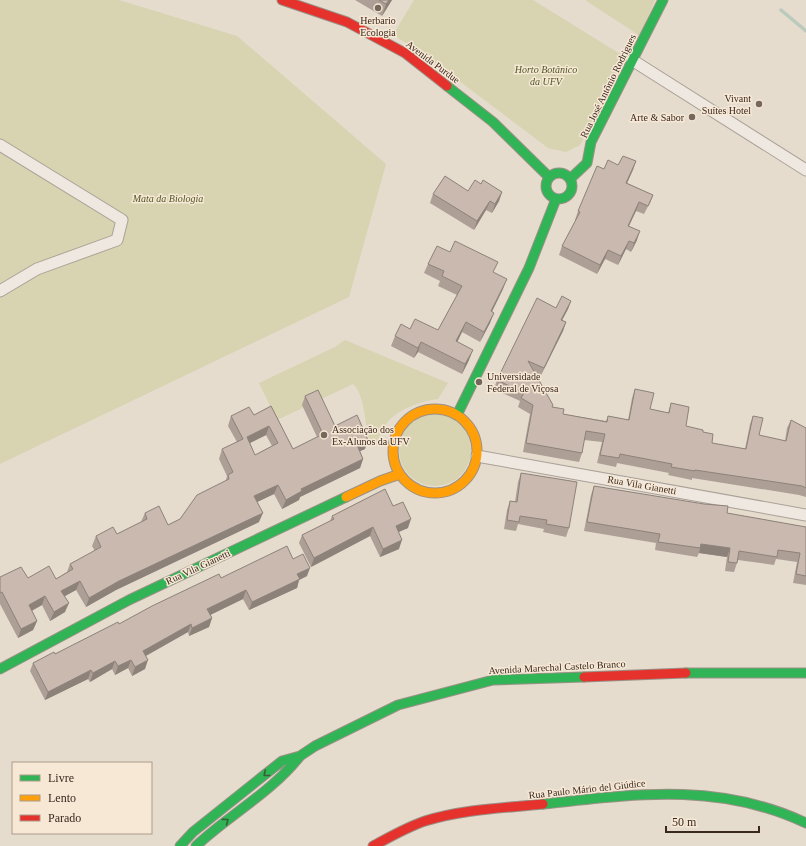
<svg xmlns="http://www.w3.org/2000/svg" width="806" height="846" viewBox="0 0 806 846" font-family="Georgia,serif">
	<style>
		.green { fill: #d8d3b1 }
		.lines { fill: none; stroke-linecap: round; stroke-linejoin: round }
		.stream { stroke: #bacabd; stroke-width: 3.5 }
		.street-casing { stroke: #aaa197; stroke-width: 13 }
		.fast-casing { stroke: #9a9187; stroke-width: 11 }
		.slow-casing { stroke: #9a9187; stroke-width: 11 }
		.jam-casing { stroke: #9a9187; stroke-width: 11 }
		.street { stroke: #eee8e0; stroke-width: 11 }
		.fast { stroke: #30b455; stroke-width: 9 }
		.slow { stroke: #ff9f0a; stroke-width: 9 }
		.jam { stroke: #e5322d; stroke-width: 9 }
		.wall { fill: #ad9f96; fill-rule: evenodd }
		.shaded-wall { fill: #8d827a }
		.building { fill: #c9b9af; stroke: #8d827a; fill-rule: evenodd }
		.oneway { stroke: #366035 }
		.poi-dot { fill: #76675c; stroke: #f6e8d5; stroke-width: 1.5 }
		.labels { text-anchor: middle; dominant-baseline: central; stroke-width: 3; stroke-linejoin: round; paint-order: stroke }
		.poi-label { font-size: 10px; fill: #3a281f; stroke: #f6e8d5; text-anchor: end }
		.street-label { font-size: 10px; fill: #3a281f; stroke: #f6e8d5 }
		.park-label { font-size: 10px; font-style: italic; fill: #505625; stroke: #f6e8d5 }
	</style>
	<rect width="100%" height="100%" fill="#e5dcce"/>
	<path class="green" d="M0,0H119L237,36L386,164L349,297L0,464Z
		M414,0H533L625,57L580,145L566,152L548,148L418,50L393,35Z
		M585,0H655L640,36Z
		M345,340L448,383L438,399C412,403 381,414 378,446L370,442C365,427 365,394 353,384L277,420L259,383L335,347Z
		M399 450a36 36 0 1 1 72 0a36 36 0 1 1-72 0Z"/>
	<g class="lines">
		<path class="stream" d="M781,10L806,31"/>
		<defs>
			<path id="street" d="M632,60L806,170
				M0,145L122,220L117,240L37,269L0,291
				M477,456L806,515"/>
			<path id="fast" d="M447,86L493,122L549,177
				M546 186a13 13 0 1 1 26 0a13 13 0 1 1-26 0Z
				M570,179L587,163L591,142L663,0
				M457,415L529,268L556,199
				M0,669L129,600L346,497
				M686,673H806
				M543,804C635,794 719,782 806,823
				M180,846L193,832L282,761L300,756L315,746L398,705L493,680L584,677
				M196,846C229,815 272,792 300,756"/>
			<path id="slow" d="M393 451a42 42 0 1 1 84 0a42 42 0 1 1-84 0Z
				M346,497L380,481L400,474"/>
			<path id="jam" d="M282,0L347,22L405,53L447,86
				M584,677L686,673
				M373,846C390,837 407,827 425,821C463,809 505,808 543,804"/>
		</defs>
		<use href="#street" class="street-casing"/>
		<use href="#fast" class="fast-casing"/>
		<use href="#slow" class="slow-casing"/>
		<use href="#jam" class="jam-casing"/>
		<use href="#street" class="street"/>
		<use href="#fast" class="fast"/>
		<use href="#slow" class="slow"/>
		<use href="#jam" class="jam"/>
	</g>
	<path class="wall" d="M355,0H392L382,16Z
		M636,161L627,183L653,195L644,214L636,211L629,226L637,240L631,252L626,249L618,265L605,259L597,274L559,255L562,246L576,220H575L578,211L604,169Z
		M481,184L502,192L499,201L492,213L486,210L474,230L430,203L433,194L468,191Z
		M450,252L494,273L503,289L492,312L490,323L480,342L462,332L457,342L469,360L462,374L418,352L414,358L391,346L395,336L410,329L438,330L457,295L438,286L440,281L424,273L428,264Z
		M571,301L568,309L562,320L566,322L563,331L540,377L536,375L552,407L563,414L606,421L608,416L628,420L632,398L635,389L650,409L668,413L671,403L686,426L703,432L712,443L745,449L750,424L753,416L759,435L785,441L787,428L791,420L806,428V497L799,495L692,478V480L668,475L669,473L617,463L616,467L597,463L602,442L584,440L582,453L579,462L523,452L530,414L518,407L520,401L494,389L497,380L556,308Z
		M305,396L335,426L365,449L360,451L363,459L360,468L300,497L299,500L282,509L274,494L257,502L259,522L116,590L86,607L76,590L64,596L65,612L50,621L42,605L32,611L37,621L33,630L18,638L0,604V577L56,579L67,572L70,564L95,551L92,546L96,536L117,534L141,522L145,513L168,525L180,519L226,480L227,476L219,459L222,449L237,442L228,426L231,416L254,415L271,406L293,449L317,437L302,405ZM266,435L272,446L255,455L250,443Z
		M521,473L569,528L566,537L543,532L544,529L518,524L516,531L504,529L507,510L510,501L515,502L518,482Z
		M594,486L727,513L806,527V585L793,583L797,562L776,559L774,565L738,560L734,572L725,571L727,557L699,553L697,557L655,550L656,543L584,531L591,495Z
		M393,506L408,528L398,532L399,549L380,557L370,536L311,567L299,543L302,535L330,521L332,516Z
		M293,559L307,576L299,580L297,588L249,610L243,599L210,615L212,618L209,627L189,636L188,632L146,656L145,669L132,676L128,668L115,675L112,669L90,682L88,679L45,700L30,671L33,663L55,654L119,624L221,578Z"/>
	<path class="shaded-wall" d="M389,0H392L382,16L386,4Z
		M636,161L633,170L623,192L626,183Z
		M502,192L499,201L492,213L495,204Z
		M653,195L650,203L644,214L648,206Z
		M490,201L486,210L474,230L477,221Z
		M639,202L636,211L625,234L628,226Z
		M640,231L637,240L631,252L634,243Z
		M629,241L626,249L618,265L621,256Z
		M608,250L605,259L597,274L600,265Z
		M507,279L503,289L487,321L491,311Z
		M571,301L568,309L558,328L561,320Z
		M494,313L490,323L480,342L484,332Z
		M466,322L462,332L453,351L456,341Z
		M566,322L563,331L540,377L544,368Z
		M421,342L418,352L414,358L418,348Z
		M473,350L469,360L462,374L465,364Z
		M269,426L266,435L244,446L247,437Z
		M368,440L365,449L353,454L357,445Z
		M363,459L360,468L300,497L299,500L282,509L286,500L301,489Z
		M278,485L274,494L251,505L254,496Z
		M263,513L259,522L116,590L86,607L89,598L119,581Z
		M411,519L408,528L392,535L396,526Z
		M373,527L370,536L311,567L314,558Z
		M402,540L399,549L380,557L383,549Z
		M701,544L730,548L727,557L699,553Z
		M310,568L307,576L299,580L297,588L249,610L252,602L297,574Z
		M80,581L76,590L58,600L61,591Z
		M246,590L243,599L204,618L207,609Z
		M45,596L42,605L25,614L29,605Z
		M69,603L65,612L50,621L54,612Z
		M212,618L209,627L189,636L192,628Z
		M37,621L33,630L18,638L21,629Z
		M191,624L188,632L140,659L143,651Z
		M131,660L128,668L115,675L118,666Z
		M148,660L145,669L132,676L135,667Z
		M115,661L112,669L90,682L93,673Z
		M91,670L88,679L45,700L48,692Z"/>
	<path class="building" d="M379,0H389L386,4Z
		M623,156L636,161L626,183L653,195L648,206L639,202L628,226L640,231L634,243L629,241L621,256L608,250L600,265L562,246L580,212L578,211L597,166L604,169L608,160L618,165Z
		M445,176L468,191L475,180L481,184L483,180L502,192L495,204L490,201L477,221L433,194Z
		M455,241L498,262L493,272L507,279L491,311L494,313L484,332L466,322L456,341L473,350L465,364L421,342L418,348L395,336L401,324L410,329L415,319L438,330L462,286L442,276L444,271L428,264L437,246L450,252Z
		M562,296L571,301L561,320L566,322L544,368L528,361L553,405L552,407L564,409L563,414L607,422L608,416L629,420L635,389L654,393L650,409L669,413L671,403L689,407L686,426L703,430V432L713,434L712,443L746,449L753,416L763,418L759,435L786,441L791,420L806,428V488L802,486L695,470V471L671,467L672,464L620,454L619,458L600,455L605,434L586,431L582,453L526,443L533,405L521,398L524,393L497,380L537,298L556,308Z
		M318,390L335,426L357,415L368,440L357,445L363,459L301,489L302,491L286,500L278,485L254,496L263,513L119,581L89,598L80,581L61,591L69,603L54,612L45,596L29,605L37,621L21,629L2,592L0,593V577L21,567L28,578L49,566L56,579L73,569L70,564L101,547L96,536L113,527L117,534L147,519L145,513L159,506L168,525L180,519L197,495L229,479L228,475L233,472L222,449L243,439L231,416L249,407L254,415L271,406L293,449L323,434L305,396ZM269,426L278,443L255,455L247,437Z
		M521,473L577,482L569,528L546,524L547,520L520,516L519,522L507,520L510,501L517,502Z
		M594,486L704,504L728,506L727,513L806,527V576L796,574L800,553L778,550L777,557L739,551L737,563L728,562L730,548L701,544L700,548L658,542L660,534L587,522Z
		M385,489L393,506L403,502L411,519L396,526L402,540L383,549L373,527L314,558L302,535L334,519L332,516Z
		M287,546L293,559L303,554L310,568L297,574L300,579L252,602L246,590L207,609L212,618L192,628L191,624L143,651L148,660L135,667L131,660L118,666L115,661L93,673L91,670L48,692L33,663L54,652L55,654L118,622L119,624L152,606L219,574L221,578Z"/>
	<defs><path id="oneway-chevron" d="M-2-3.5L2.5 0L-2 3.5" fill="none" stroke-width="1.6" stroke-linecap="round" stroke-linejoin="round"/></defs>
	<g class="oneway">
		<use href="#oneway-chevron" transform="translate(266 774) rotate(141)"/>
		<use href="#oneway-chevron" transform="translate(226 821) rotate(-37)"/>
	</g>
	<g class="poi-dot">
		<circle cx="378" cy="8" r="4"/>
		<circle cx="759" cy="104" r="4"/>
		<circle cx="692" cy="117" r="4"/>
		<circle cx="479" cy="382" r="4"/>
		<circle cx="324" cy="435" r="4"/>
	</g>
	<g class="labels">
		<g class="poi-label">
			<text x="378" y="20" text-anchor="middle">Herbario<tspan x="378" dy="12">Ecologia</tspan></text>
			<text x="751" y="98">Vivant<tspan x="751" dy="12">Suítes Hotel</tspan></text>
			<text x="684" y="117">Arte &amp; Sabor</text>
			<text x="487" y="376" text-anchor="start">Universidade<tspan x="487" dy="12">Federal de Viçosa</tspan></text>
			<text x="332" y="429" text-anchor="start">Associação dos<tspan x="332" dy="12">Ex-Alunos da UFV</tspan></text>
		</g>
		<g class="street-label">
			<text transform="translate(433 62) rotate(37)">Avenida Purdue</text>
			<text transform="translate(608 86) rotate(-64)">Rua José Antônio Rodrigues</text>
			<text transform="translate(642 485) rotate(10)">Rua Vila Gianetti</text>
			<text transform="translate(198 567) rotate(-25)">Rua Vila Gianetti</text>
			<text transform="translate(557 667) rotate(-3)">Avenida Marechal Castelo Branco</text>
			<text transform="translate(587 789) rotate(-6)">Rua Paulo Mário del Giúdice</text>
		</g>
		<g class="park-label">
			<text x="546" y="69">Horto Botânico<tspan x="546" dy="12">da UFV</tspan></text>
			<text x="168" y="198">Mata da Biologia</text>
		</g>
	</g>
	<rect x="12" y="762" width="140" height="72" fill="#f6e8d5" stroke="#ab9b8c"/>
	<rect x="20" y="775" width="20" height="6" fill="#30b455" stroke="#ab9b8c"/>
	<text x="48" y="782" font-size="12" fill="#3a281f">Livre</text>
	<rect x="20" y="795" width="20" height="6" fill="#ff9f0a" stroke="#ab9b8c"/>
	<text x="48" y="802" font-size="12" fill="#3a281f">Lento</text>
	<rect x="20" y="815" width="20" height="6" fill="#e5322d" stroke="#ab9b8c"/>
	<text x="48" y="822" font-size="12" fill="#3a281f">Parado</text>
	<path d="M666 826v6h93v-6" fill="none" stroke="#3a281f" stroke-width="2"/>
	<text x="672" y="826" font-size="12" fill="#3a281f" stroke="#f6e8d5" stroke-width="3" paint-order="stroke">50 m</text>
</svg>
